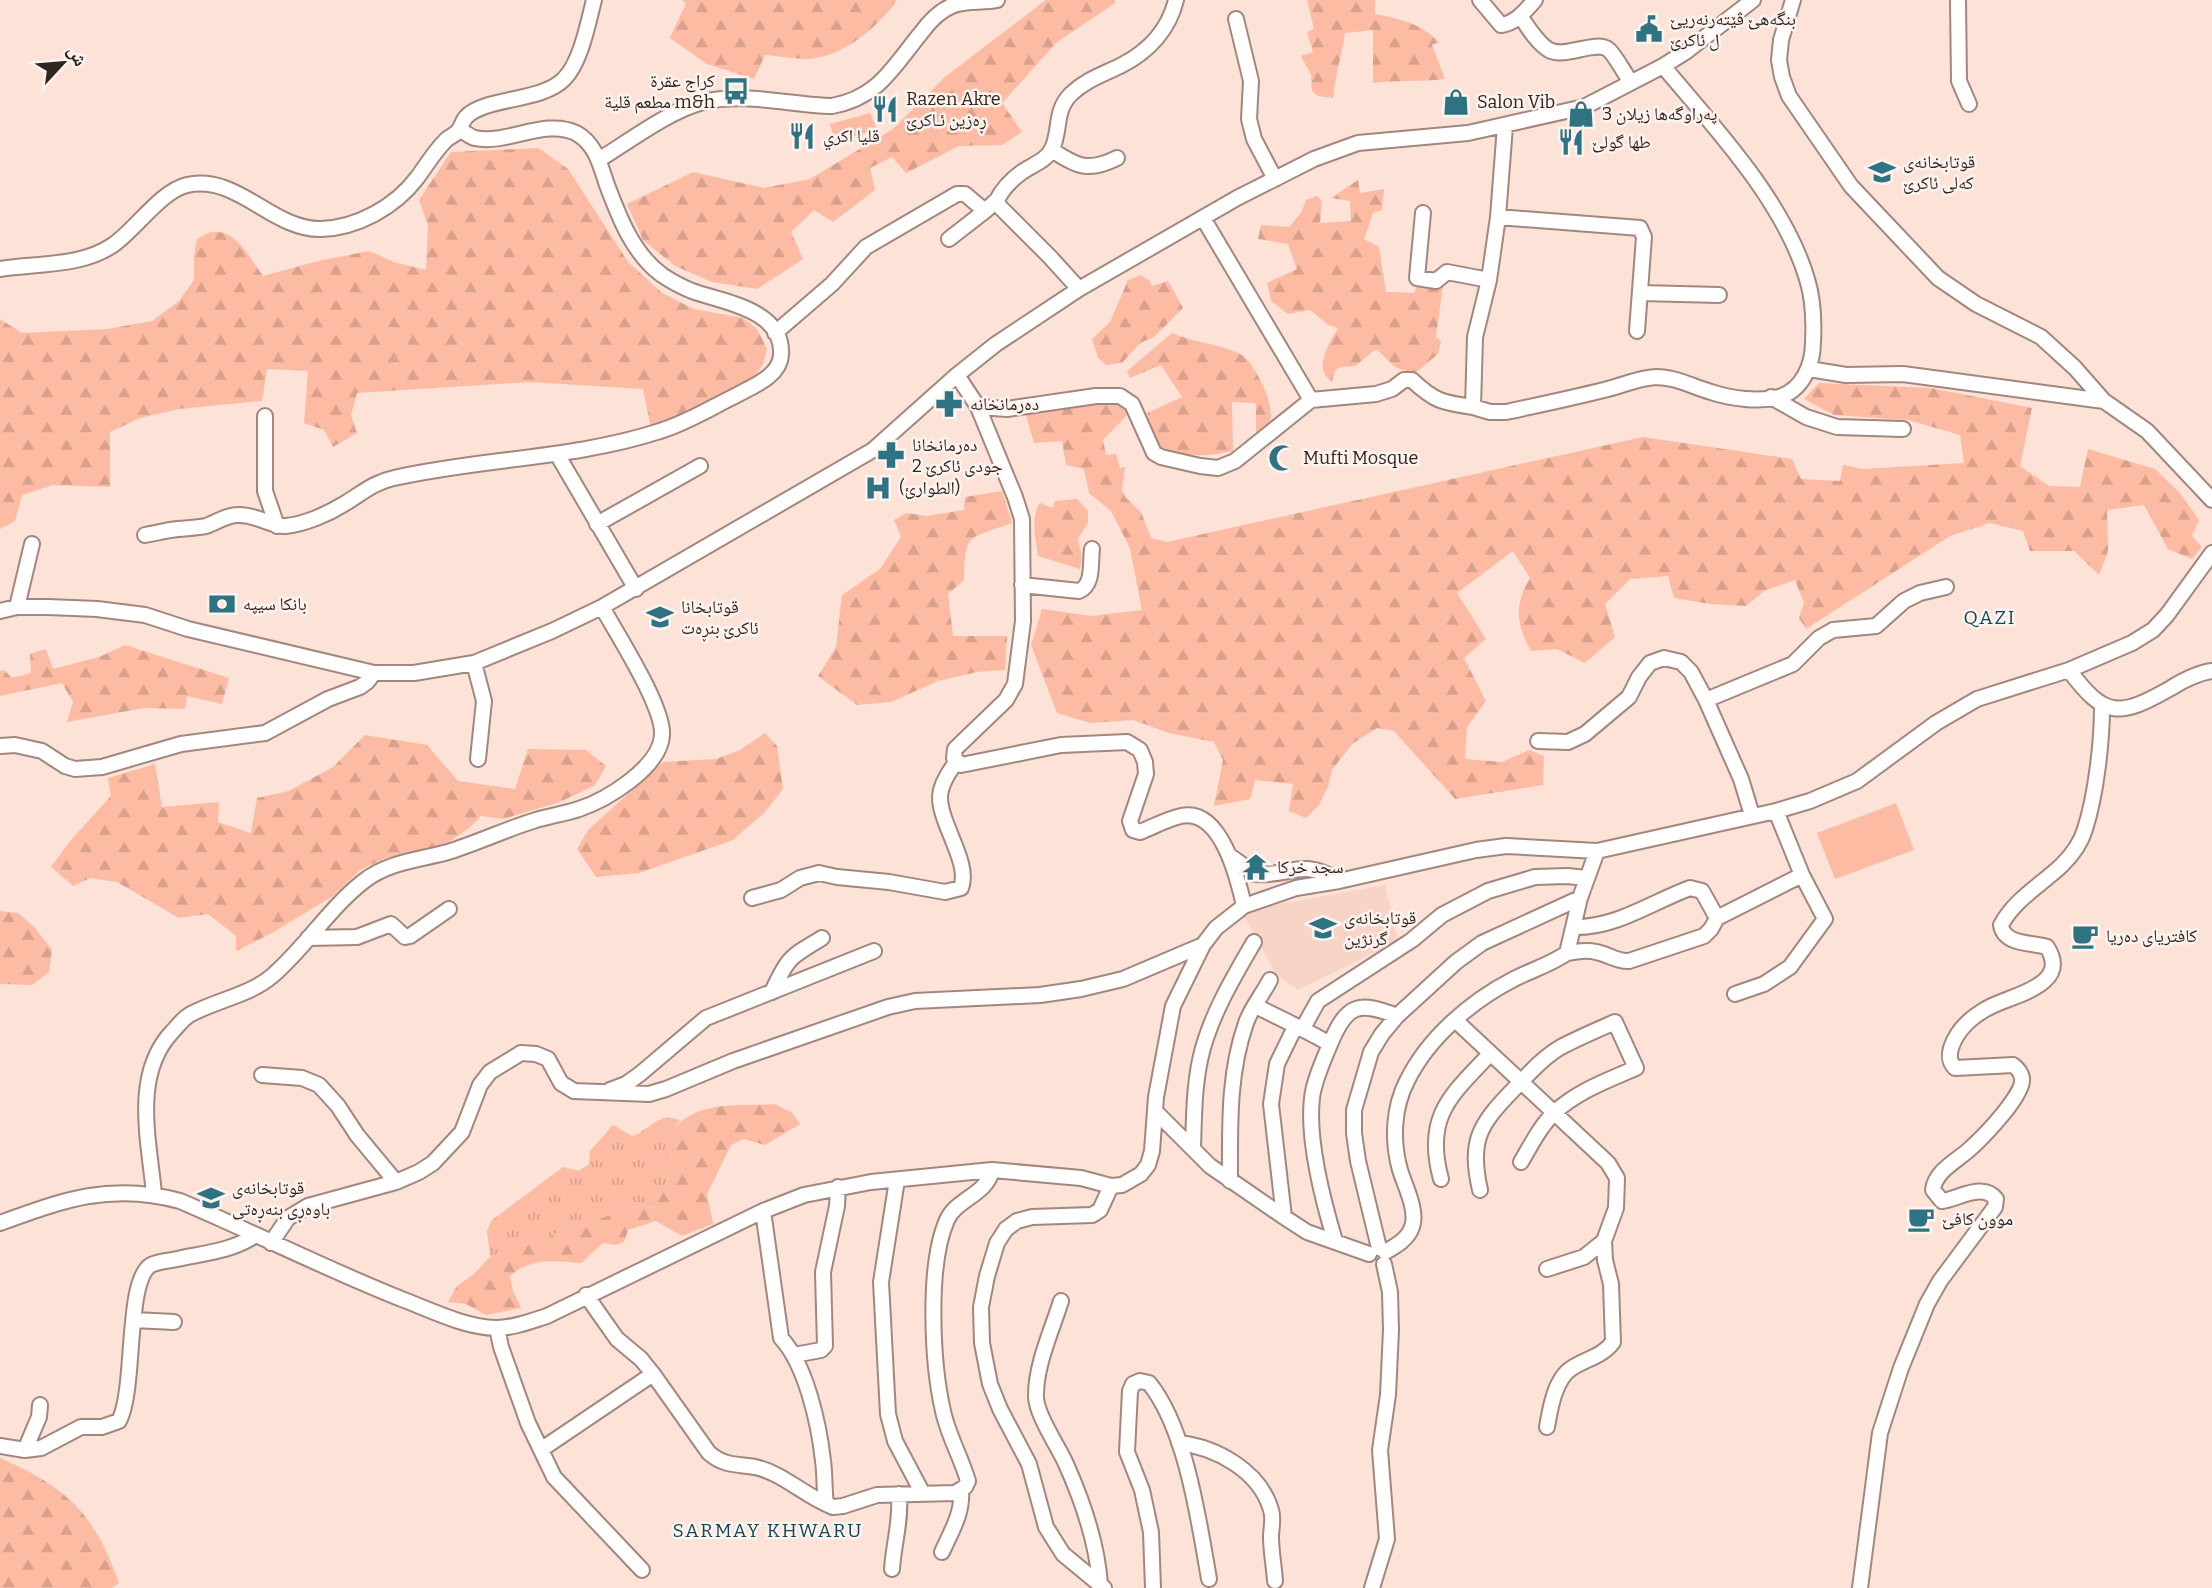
<svg xmlns="http://www.w3.org/2000/svg" width="2212" height="1588" viewBox="0 0 2212 1588" font-family="Bitter,'Noto Naskh Arabic',serif">
	<style>
		.built { fill: #f8d4c7 }
		.grass { fill: url(#grass-tufts) }
		.forest { fill: url(#forest-firs) }
		.garden { fill: #fdbba3 }
		.lines { fill: none; stroke-linecap: round; stroke-linejoin: round }
		.minor-casing { stroke: #a1877e; stroke-width: 18 }
		.minor { stroke: #fff; stroke-width: 14 }
		.labels { text-anchor: middle; dominant-baseline: central; stroke-width: 5; stroke-linejoin: round; paint-order: stroke }
		.poi-label { font-size: 18px; fill: #2f2521; stroke: #fef3ef; text-anchor: start }
		.neighbourhood-label { font-size: 19px; letter-spacing: 2px; fill: #0f4955; stroke: #fef3ef }
	</style>
	<defs>
		<pattern id="grass-tufts" width="24" height="20" patternUnits="userSpaceOnUse" patternTransform="scale(1.75)"><rect width="24" height="20" fill="#fdbba3"/><path d="M3 7l-1-3M5 7V3M7 7l1-3M15 17l-1-3M17 17v-4M19 17l1-3" fill="none" stroke="#d9a18c"/></pattern>
		<pattern id="forest-firs" width="22" height="20" patternUnits="userSpaceOnUse" patternTransform="scale(1.75)"><rect width="22" height="20" fill="#fdbba3"/><path d="M5 1l3.5 6h-7zM16 11l3.5 6h-7z" fill="#d9a18c"/></pattern>
	</defs>
	<rect width="100%" height="100%" fill="#fde2d7"/>
	<path class="built" d="M1385,885L1398,941L1298,990L1276,974L1243,914L1274,905Z"/>
	<path class="grass" d="M667,1117L680,1120L671,1133C674,1159 669,1186 654,1208L636,1206L490,1257L487,1231L491,1221L563,1167L578,1171L589,1164L590,1151L613,1125L632,1136C645,1132 653,1121 667,1117Z"/>
	<path class="forest" d="M682,0H897C878,27 843,57 808,59C794,59 779,56 765,55L754,79L707,64L670,38L686,3Z
		M1046,0H1115V3L1056,43L1002,103L1022,132L1002,145L959,146L906,173L892,157L870,168L875,190L833,222L814,210L791,232L803,259L757,289L712,282L675,266L643,240L627,204L693,172L764,188L810,179L893,129L945,77Z
		M1307,0H1375V14C1400,19 1420,23 1439,42L1432,45L1445,79C1420,82 1397,80 1373,83V30L1345,33C1342,54 1335,76 1333,98L1318,96L1312,91L1311,75L1301,56L1313,52L1307,32L1314,29Z
		M538,148L568,169L628,262L662,293L694,309L743,318L757,329L767,349L763,364L753,379L651,428L643,389L530,382L357,393L351,416L357,433L333,447L324,430L304,423L308,371L267,369L262,401L179,409L140,418L110,432V487L53,485L22,495L15,521L0,529V319L22,333L107,329L152,321L179,301L194,280V256L197,239C202,237 208,232 213,232C236,229 252,261 263,276L318,261L369,251L394,262L426,270L428,225L419,200L451,152Z
		M1358,180L1360,193L1384,189L1382,210L1373,213L1364,239L1379,247L1386,292L1414,293L1417,286L1424,285L1426,282L1443,285L1436,337L1441,341L1438,354L1414,374L1395,367L1376,349L1355,366L1341,367L1335,370L1332,382C1312,369 1329,344 1338,328L1328,325L1310,310L1288,314L1271,301L1267,283L1297,269L1288,244L1258,239L1261,225L1289,227L1301,213L1306,200L1317,196L1322,201L1320,223L1351,221L1350,201L1331,198Z
		M1140,275L1149,280L1152,286L1168,281L1183,308L1154,337L1140,343L1122,363L1106,365L1098,358L1092,339L1110,322L1128,280Z
		M1172,333C1194,343 1219,343 1240,354C1254,361 1276,406 1270,421C1268,426 1264,431 1261,435L1256,432V403L1232,402L1233,451C1207,457 1183,457 1157,449L1147,413L1182,397L1161,365L1130,378L1127,371Z
		M1819,383L1931,388L2032,408L2020,466L2049,486L2080,487L2088,449L2155,469L2180,493L2199,520L2192,536L2202,547L2192,559L2168,549L2144,505L2107,510L2108,551L2099,575L2074,551H2030L2023,531L1990,523L1950,536L1806,629L1799,618L1804,603L1795,580L1764,591L1746,606L1710,604L1674,598L1668,576L1630,579L1605,604L1615,637L1585,663L1557,649L1531,651C1516,624 1514,605 1530,578L1513,551L1457,593L1486,639L1464,658L1486,701L1467,727L1465,759L1502,762L1529,750L1544,756L1543,785L1455,799L1394,731L1377,728L1352,744L1332,770L1328,787L1319,805L1306,818L1289,811L1293,784L1255,780L1250,799L1214,806L1223,760L1214,742L1169,733L1133,720L1090,723L1057,713L1031,645L1042,609L1092,616L1142,610L1130,548L1111,511L1089,493L1084,469L1066,465L1062,441L1034,443L1026,415L1095,400L1118,402L1129,413L1103,440L1106,455L1116,454L1120,468L1125,467L1122,490L1126,498L1141,512L1151,538L1167,542L1643,437L1792,459L1801,479L1840,481L1843,465L1863,469L1964,463L1960,435L1908,420L1834,415L1804,399Z
		M1002,491L1012,523C968,539 965,532 964,580L948,594L953,636H1007L1005,670L977,672L938,681L891,702L857,705L818,676L836,647L842,595L880,569L901,537L894,520L906,513L926,516L964,510L965,497Z
		M1077,499L1088,511V523L1078,538L1082,559L1080,569L1038,556C1036,540 1030,517 1040,503L1053,508L1055,501Z
		M125,645L229,678L222,704L187,696L185,709L144,708L67,722L73,702L62,683L0,696V671L4,670L12,678L31,673L30,654L46,649L53,669L99,657Z
		M765,733L777,746L783,789L765,812L733,840L639,873L596,877L577,849L588,830L663,762L716,759L740,750Z
		M365,735L427,745L458,781L515,789L528,749L586,750L606,766L595,785L560,802L503,819L481,816L469,828L442,847L386,858L360,870L333,896L270,934L236,951V936L208,914L179,918L117,882L90,878L73,886L51,867L70,841L111,796L108,778L155,764L162,807L219,802L218,822L251,833L257,798L289,791L333,767Z
		M0,911L18,913L35,928L52,950L49,972L32,985L0,984Z
		M774,1104L791,1112L800,1124L765,1145L743,1139L731,1145L707,1194L713,1224L682,1236L656,1221L628,1230L624,1242L616,1245L603,1243L581,1263C555,1261 531,1257 510,1276L513,1291L521,1308L486,1315L466,1304L448,1302L457,1286L474,1274L490,1257L636,1206L654,1208C669,1186 674,1159 671,1133C695,1099 737,1107 774,1104Z
		M0,1458C68,1488 94,1513 119,1583L112,1588H0Z"/>
	<path class="garden" d="M870,113L877,129L835,142L830,124Z
		M1896,803L1914,850L1835,879L1817,833Z"/>
	<g class="lines">
		<defs>
			<path id="minor" d="M1480,0L1501,25C1516,23 1525,11 1535,0
				M1793,0L1781,40L1779,60L1782,77L1789,96L1851,186L1938,278L1976,304L2041,337L2075,368L2104,401L2147,431L2212,500
				M1958,0L1959,81L1969,104
				M1520,16C1528,27 1537,43 1549,50C1566,59 1596,39 1609,50C1617,58 1624,73 1631,82
				M1236,19L1251,81L1249,119L1254,139L1275,179
				M1052,150C1077,167 1089,172 1117,158
				M600,159C631,140 669,111 703,102C744,92 790,105 832,106C878,98 893,67 921,33C929,22 940,10 954,5C967,0 983,3 997,0
				M1423,213L1417,278L1436,281L1447,272L1489,280
				M1498,217L1640,228L1644,237L1637,331
				M1203,218L1311,400
				M949,239L985,211
				M0,269C37,263 81,267 113,245C136,229 161,191 187,185C238,174 272,230 321,229C357,228 395,207 417,178C426,166 434,152 446,140C449,137 455,135 458,131C462,127 462,121 466,117C485,97 542,102 564,79C581,62 588,23 594,0
				M1079,289L1050,257L999,206L997,200C1003,188 1011,180 1022,172C1032,165 1046,161 1052,149C1061,130 1054,111 1071,94C1087,79 1104,74 1122,65C1149,51 1169,29 1176,0
				M1640,293L1719,295
				M775,333L832,284L866,247L957,194H965L985,211L997,200
				M1809,369L1846,375L1903,374L2104,401
				M957,375L978,407L1015,497L1022,519L1023,621L1015,684L1006,700L955,749L954,758L961,765L1061,745L1127,742L1140,750L1145,762L1146,774L1130,821L1133,830L1140,832C1153,827 1167,819 1181,816C1221,807 1238,879 1244,906
				M1771,397L1806,417L1837,427L1903,429
				M978,407L1007,409L1096,396H1120L1132,404L1154,453L1161,457L1200,466L1218,468L1235,461L1311,400L1376,394L1392,389L1404,380H1412C1434,401 1443,403 1473,407L1475,337L1489,280L1498,217L1505,126
				M1473,407L1490,412H1506C1539,405 1572,398 1604,390C1622,386 1637,378 1656,377C1676,377 1693,387 1711,392C1732,399 1759,402 1779,397C1803,390 1813,364 1813,342C1814,323 1813,298 1807,279C1784,201 1715,128 1663,66
				M265,416V491L277,526
				M557,454L636,589
				M597,524L700,466
				M145,535C156,533 167,530 178,529C187,528 197,528 206,526C217,522 226,515 238,515C256,514 272,527 286,526C305,524 328,514 344,504C361,494 374,482 394,478C482,458 574,459 660,431C687,423 712,407 737,395C753,386 780,376 781,355C784,309 722,302 692,291C682,287 671,281 662,275C633,254 619,217 607,185C600,165 596,144 576,133C545,118 507,145 475,138C470,137 465,132 460,130
				M1022,585L1079,591C1094,585 1090,563 1092,549
				M17,607L32,544
				M0,611L17,607H48L97,609L145,615L188,629L374,673H414L474,663L552,631L602,607L873,450L957,375L996,344L1079,289L1237,198L1314,159L1358,143L1468,133L1584,107L1663,66L1687,51L1753,0
				M474,663L484,701L478,759
				M2069,670C2105,719 2120,717 2171,688C2184,680 2197,673 2212,671
				M1706,700L1793,664L1819,638L1833,630L1876,626L1904,601L1920,593L1946,587
				M1538,741L1568,742L1585,734L1629,697L1639,677L1650,663L1664,658L1681,662L1691,672L1706,700L1741,779L1752,815
				M0,746L15,745L42,751L65,766L75,769L102,767L181,744L265,733L328,699L360,687L367,682L374,673
				M1230,856L1255,874C1291,877 1302,857 1339,881
				M752,898L781,890L800,878L819,873L837,877L889,882L945,892L961,888C971,863 939,823 940,796C941,784 950,770 957,761
				M1574,927C1616,928 1652,902 1690,888L1702,891L1717,918
				M308,938L357,937L391,924L405,937L410,936L449,909
				M1567,953C1577,952 1586,949 1596,952C1608,954 1617,962 1629,961L1704,936L1711,929L1717,918L1802,875
				M772,992C788,957 790,957 822,938
				M1735,994L1764,984L1790,967L1825,919L1802,875L1776,811
				M1256,1006C1281,1019 1306,1030 1330,1044
				M1455,1020L1608,1163L1617,1178L1616,1208L1604,1241L1605,1260L1611,1284L1613,1342C1603,1356 1586,1359 1572,1368C1555,1378 1550,1409 1547,1427
				M1303,1028L1318,1001L1412,940L1442,915L1488,891L1535,877L1567,876L1587,878
				M262,1075L302,1078L319,1085L338,1106L357,1135L396,1182
				M610,1090L626,1084L640,1074L706,1018L874,951
				M1155,1111L1210,1166L1284,1217L1307,1232L1369,1254
				M1193,1147C1194,1118 1194,1089 1200,1060C1209,1018 1233,978 1254,942
				M1441,1179C1424,1117 1450,1096 1490,1054
				M897,1180L881,1282L888,1414L895,1441L922,1492
				M1230,1181C1230,1127 1228,1074 1246,1023C1251,1008 1263,994 1270,980
				M1480,1190C1469,1141 1479,1125 1513,1090C1528,1075 1542,1058 1561,1047C1578,1038 1597,1030 1615,1022L1636,1068C1608,1080 1578,1091 1555,1112C1541,1125 1531,1145 1521,1162
				M154,1194C149,1140 132,1075 172,1032C178,1026 183,1018 191,1014C217,1000 250,995 272,976C305,948 329,908 364,881C388,862 419,860 448,852C477,843 504,830 533,821C548,816 564,814 579,809C606,800 660,768 662,735C664,707 617,634 602,607
				M763,1211L781,1338C806,1365 819,1424 823,1461C825,1475 824,1490 826,1504
				M1284,1217L1271,1104L1277,1064L1295,1027
				M0,1223C63,1200 112,1182 180,1201C255,1233 328,1270 404,1300C433,1311 464,1327 496,1328C514,1328 531,1321 547,1316L763,1211L804,1195L871,1182L992,1170L1081,1178L1111,1186L1122,1185L1141,1174L1148,1165L1152,1151L1156,1097L1173,1006L1203,945L1216,928L1244,906L1296,888L1339,881L1476,850L1506,846L1597,851L1776,811L1810,801L1857,781L1936,723L1977,699L2069,670L2132,643L2153,630L2167,615L2212,553
				M1335,1241C1323,1201 1307,1140 1312,1098C1314,1080 1324,1059 1331,1042C1347,1004 1359,1001 1397,1016
				M271,1243L288,1218L308,1206L396,1182L419,1172L433,1163L462,1132L480,1085L490,1072L521,1053L536,1054L548,1059L561,1083L574,1091L649,1094L666,1089L733,1061L888,1007L915,1001L1040,995L1081,989L1123,979L1203,945
				M1379,1248L1358,1161L1354,1133V1110L1371,1052L1382,1034L1397,1016L1456,962L1482,943L1580,898
				M1385,1252C1396,1246 1408,1239 1412,1227C1418,1211 1405,1186 1400,1170C1392,1141 1393,1108 1407,1081C1428,1038 1471,1001 1514,979C1531,970 1550,965 1567,953L1580,898L1597,851
				M1547,1269L1584,1257L1604,1241
				M586,1295L617,1339L641,1359L653,1374L709,1453C724,1466 736,1464 755,1467C783,1473 806,1497 833,1507L843,1506L877,1495L955,1493L965,1487L968,1481C961,1457 948,1435 943,1411C932,1363 927,1265 947,1220C957,1198 987,1195 992,1170
				M1061,1301C1052,1330 1036,1364 1036,1395C1035,1413 1058,1446 1066,1464C1083,1502 1097,1542 1100,1584
				M134,1320L174,1322
				M497,1328L501,1347L528,1423L554,1477L642,1570
				M794,1355L821,1350L825,1346L823,1272L837,1206L838,1187
				M1179,1443C1216,1447 1260,1471 1271,1510C1274,1519 1271,1528 1271,1537C1271,1551 1274,1566 1275,1581
				M0,1446L25,1450L41,1448L81,1427H102L119,1421C136,1390 125,1280 151,1265C159,1261 169,1261 177,1259C204,1253 232,1251 254,1236
				M542,1449L653,1374
				M25,1450L39,1417L40,1405
				M942,1552C951,1532 963,1513 961,1491
				M892,1569C894,1541 901,1523 899,1494
				M1104,1588L1063,1554L1046,1527L1029,1464L1000,1409L990,1384L982,1343L981,1307L987,1276L997,1243L1006,1229L1017,1221L1032,1217L1092,1215L1100,1210L1111,1186
				M1153,1588L1151,1532L1142,1490L1127,1452L1130,1391L1133,1384L1140,1381L1149,1383C1186,1428 1199,1522 1209,1579
				M1372,1588L1387,1539L1380,1450L1388,1395L1391,1330L1390,1292L1384,1264
				M1860,1588L1880,1433L1901,1368L1927,1304L1940,1281L1995,1207L1996,1199C1983,1182 1958,1199 1942,1201L1933,1190C1935,1170 1959,1160 1972,1147C1984,1136 2025,1094 2022,1078C2021,1072 2017,1068 2013,1065L1955,1068C1949,1062 1949,1056 1951,1048C1957,1030 1970,1018 1986,1009C2009,995 2072,987 2047,947C2030,942 2004,945 2001,925C2015,899 2041,885 2062,865C2072,855 2081,843 2085,829C2096,795 2102,742 2102,706"/>
		</defs>
		<use href="#minor" class="minor-casing"/>
		<use href="#minor" class="minor"/>
	</g>
	<defs>
		<symbol id="civic-bare" viewBox="-9 -9 18 18"><path d="M-.6-6.5H3V-4.5H.6V-3L4-1V1h2V6H-6V1h2V-1L-.6-3ZM-1.2 2.5V6h2.4V2.5Z" fill="#2e7382" stroke="#fef3ef" stroke-width="2.5" paint-order="stroke"/></symbol>
		<symbol id="bus-bare" viewBox="-9 -9 18 18"><path d="M-5-6H5V4H4V6H2V4H-2V6H-4V4H-5ZM-3.5-4V0h7V-4ZM-3.5 1.2v1.5H-2V1.2ZM2 1.2v1.5H3.5V1.2Z" fill="#2e7382" stroke="#fef3ef" stroke-width="2.5" paint-order="stroke"/></symbol>
		<symbol id="shop-bare" viewBox="-9 -9 18 18"><path d="M-5-2.5h2.3a2.7 3.5 0 0 1 5.4 0H5L5.5 6h-11ZM-1.5-2.5h3a1.5 2.3 0 0 0-3 0Z" fill="#2e7382" stroke="#fef3ef" stroke-width="2.5" paint-order="stroke"/></symbol>
		<symbol id="restaurant-bare" viewBox="-9 -9 18 18"><path d="M-5-6h1v4h1v-4h1v4h1v-4h1v5L-1.5 .5V6h-2V.5L-5-1ZM5-6V6H3V1.5H1.5Q1.5-4 5-6Z" fill="#2e7382" stroke="#fef3ef" stroke-width="2.5" paint-order="stroke"/></symbol>
		<symbol id="school-bare" viewBox="-9 -9 18 18"><path d="M0-5L7-2L0 1L-7-2ZM-4 1L0 2.5L4 1V4Q0 6-4 4Z" fill="#2e7382" stroke="#fef3ef" stroke-width="2.5" paint-order="stroke"/></symbol>
		<symbol id="pharmacy-bare" viewBox="-9 -9 18 18"><path d="M-2-6h4v4h4v4h-4v4h-4v-4h-4v-4h4Z" fill="#2e7382" stroke="#fef3ef" stroke-width="2.5" paint-order="stroke"/></symbol>
		<symbol id="mosque-bare" viewBox="-9 -9 18 18"><path d="M3.5-4.9A6 6 0 1 0 3.5 4.9A5 5 0 1 1 3.5-4.9Z" fill="#2e7382" stroke="#fef3ef" stroke-width="2.5" paint-order="stroke"/></symbol>
		<symbol id="hospital-bare" viewBox="-9 -9 18 18"><path d="M-5-5h3v3.5h4V-5h3V5h-3V1.5h-4V5h-3Z" fill="#2e7382" stroke="#fef3ef" stroke-width="2.5" paint-order="stroke"/></symbol>
		<symbol id="bank-bare" viewBox="-9 -9 18 18"><path d="M-6-4H6V4H-6ZM0-2.3a2.3 2.3 0 1 0 0 4.6a2.3 2.3 0 1 0 0-4.6Z" fill="#2e7382" stroke="#fef3ef" stroke-width="2.5" paint-order="stroke"/></symbol>
		<symbol id="temple-bare" viewBox="-9 -9 18 18"><path d="M0-6L5-2H3V0L6.5 2.5H4V6H1.5V3h-3V6H-4V2.5H-6.5L-3 0V-2H-5Z" fill="#2e7382" stroke="#fef3ef" stroke-width="2.5" paint-order="stroke"/></symbol>
		<symbol id="cafe-bare" viewBox="-9 -9 18 18"><path d="M-5.5-4.5H6V0H3Q3 3.5 0 3.5H-2.5Q-5.5 3.5-5.5 0ZM3-3.2v2h1.7v-2ZM-6 4.5H4V6H-6Z" fill="#2e7382" stroke="#fef3ef" stroke-width="2.5" paint-order="stroke"/></symbol>
	</defs>
	<g fill-rule="evenodd">
		<use href="#civic-bare" x="1630" y="10" width="38" height="38"/>
		<use href="#bus-bare" x="717" y="72" width="38" height="38"/>
		<use href="#shop-bare" x="1437" y="83" width="38" height="38"/>
		<use href="#restaurant-bare" x="866" y="90" width="38" height="38"/>
		<use href="#shop-bare" x="1562" y="95" width="38" height="38"/>
		<use href="#restaurant-bare" x="783" y="117" width="38" height="38"/>
		<use href="#restaurant-bare" x="1552" y="123" width="38" height="38"/>
		<use href="#school-bare" x="1863" y="153" width="38" height="38"/>
		<use href="#pharmacy-bare" x="930" y="385" width="38" height="38"/>
		<use href="#pharmacy-bare" x="872" y="436" width="38" height="38"/>
		<use href="#mosque-bare" x="1263" y="439" width="38" height="38"/>
		<use href="#hospital-bare" x="859" y="469" width="38" height="38"/>
		<use href="#bank-bare" x="203" y="585" width="38" height="38"/>
		<use href="#school-bare" x="641" y="598" width="38" height="38"/>
		<use href="#temple-bare" x="1237" y="848" width="38" height="38"/>
		<use href="#school-bare" x="1304" y="909" width="38" height="38"/>
		<use href="#cafe-bare" x="2066" y="917" width="38" height="38"/>
		<use href="#school-bare" x="192" y="1179" width="38" height="38"/>
		<use href="#cafe-bare" x="1902" y="1200" width="38" height="38"/>
	</g>
	<g class="labels">
		<g class="poi-label">
			<text x="1670" y="19">بنگەهێ ڤێتەرنەریێ<tspan x="1670" dy="21">ل ئاکرێ</tspan></text>
			<text x="715" y="81" text-anchor="end">كراج عقرة<tspan x="715" dy="21">مطعم قلية m&amp;h</tspan></text>
			<text x="906" y="99">Razen Akre<tspan x="906" dy="21">ڕەزین ئـاکرێ</tspan></text>
			<text x="1477" y="102">Salon Vib</text>
			<text x="1602" y="114">پەراوگەها زیلان 3</text>
			<text x="823" y="136">قليا اكري</text>
			<text x="1592" y="142">طها گولێ</text>
			<text x="1903" y="162">قوتابخانەی<tspan x="1903" dy="21">کەلی ئاکرێ</tspan></text>
			<text x="970" y="404">دەرمانخانە</text>
			<text x="912" y="445">دەرمانخانا<tspan x="912" dy="21">جودی ئاکرێ 2</tspan></text>
			<text x="1303" y="458">Mufti Mosque</text>
			<text x="899" y="488">(الطوارئ)</text>
			<text x="243" y="604">بانکا سیپە</text>
			<text x="681" y="607">قوتابخانا<tspan x="681" dy="21">ئاکرێ بنڕەت</tspan></text>
			<text x="1277" y="867">سجد خركا</text>
			<text x="1344" y="918">قوتابخانەی<tspan x="1344" dy="21">گرنژین</tspan></text>
			<text x="2106" y="936">کافتریای دەریا</text>
			<text x="232" y="1188">قوتابخانەی<tspan x="232" dy="21">باوەڕی بنەڕەتی</tspan></text>
			<text x="1942" y="1219">موون کافێ</text>
		</g>
		<g class="neighbourhood-label">
			<text x="1990" y="617">QAZI</text>
			<text x="768" y="1530">SARMAY KHWARU</text>
		</g>
	</g>
	<g transform="translate(63 63) rotate(64)" stroke="#fef3ef" stroke-width="5" paint-order="stroke">
	<path d="M0-5L12 26L0 18L-12 26Z" fill="#2f2521"/>
	<text y="-10" font-size="19" font-weight="bold" text-anchor="middle" fill="#2f2521">ش</text>
	</g>
</svg>
